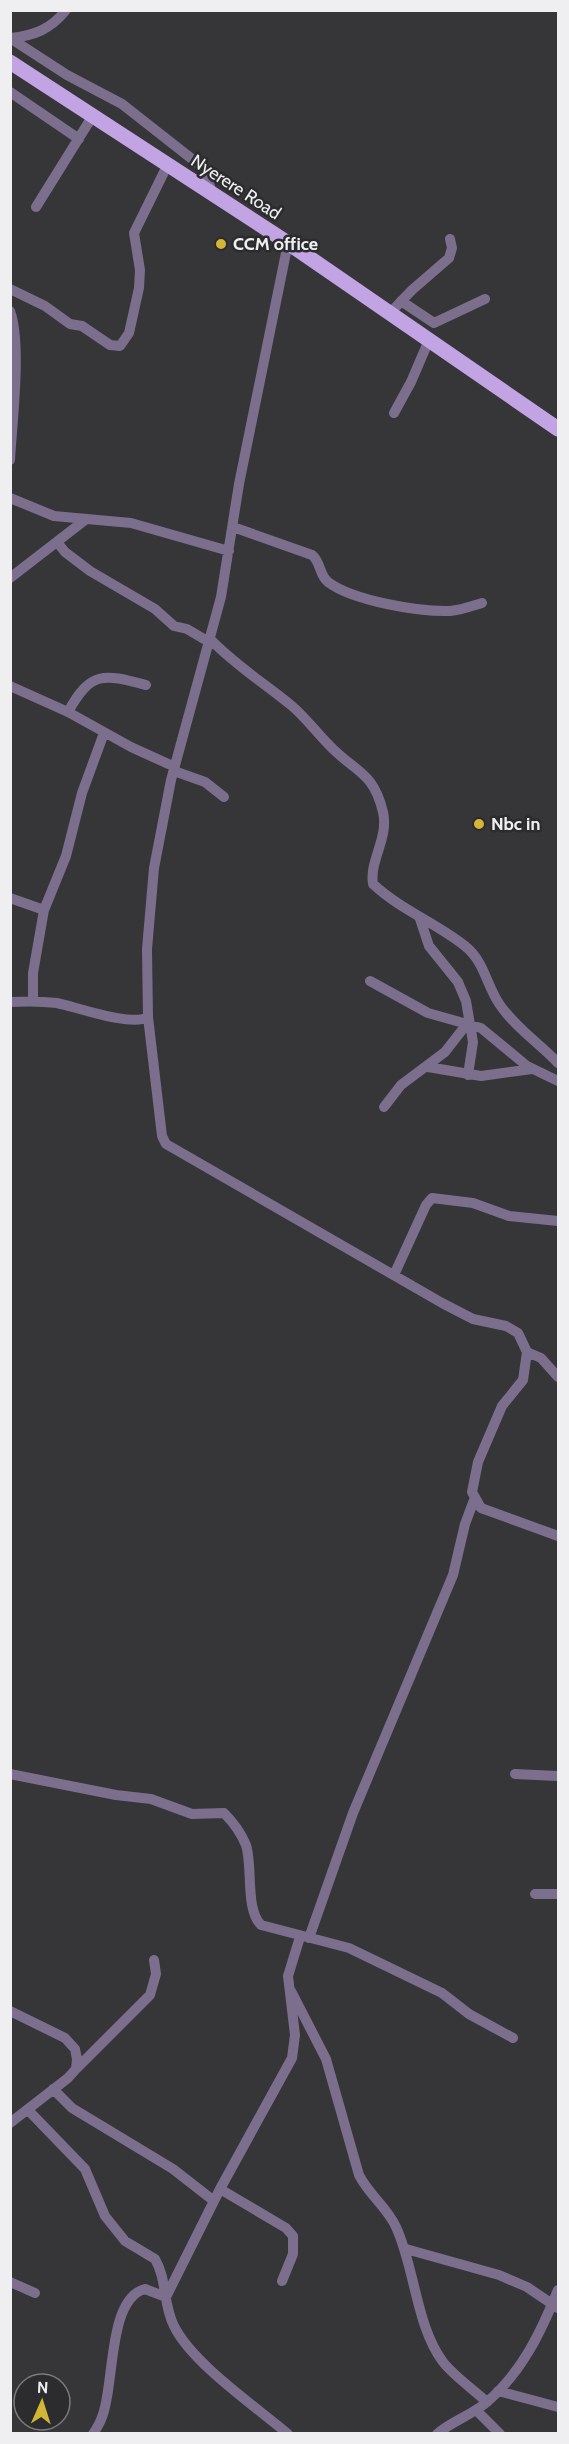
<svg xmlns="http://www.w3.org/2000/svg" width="569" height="2444" viewBox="0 0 569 2444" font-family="Cabin,sans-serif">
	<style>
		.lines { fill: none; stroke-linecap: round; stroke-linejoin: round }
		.street { stroke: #7c6e8d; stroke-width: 10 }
		.primary { stroke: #c2a4e4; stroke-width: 15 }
		.poi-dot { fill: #d3b635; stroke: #2c2b2e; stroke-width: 2 }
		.labels { text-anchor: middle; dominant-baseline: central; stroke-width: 5; stroke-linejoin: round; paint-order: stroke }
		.street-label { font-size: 18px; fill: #efeef1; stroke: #2c2b2e }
		.poi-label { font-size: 18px; font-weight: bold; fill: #efeef1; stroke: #2c2b2e; text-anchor: start }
	</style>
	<rect width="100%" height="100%" fill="#363538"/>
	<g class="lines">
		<path class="street" d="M10,38L67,75L122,104L206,170L212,195
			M10,38C34,36 51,29 66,10
			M10,92L79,139
			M36,207L92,117
			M10,289L45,306L70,324L82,326L110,345L120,346L129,333L139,288L140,270L134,233L167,166
			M401,301L434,323L485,299
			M10,311C22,344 12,423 10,460
			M390,313L412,290L449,258L452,248L450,239
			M394,413L411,382L429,340
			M10,498L54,516L131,523L229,551
			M233,527L312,555C321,562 319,575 328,582C353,601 420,612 450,611C461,610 472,606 482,603
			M57,542L65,552L90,571L155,609L174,626L187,629L209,642
			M10,578L85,520
			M210,639C235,665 264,683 292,706C306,718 317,733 330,746C356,773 373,771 383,812C389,838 369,861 373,884C401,910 436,923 465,946C485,962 486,985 500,1005C515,1027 540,1044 558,1063
			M10,686L68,712L131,747L175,767
			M68,712C91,670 104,674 146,685
			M174,771L205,782L224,797
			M10,898L44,910
			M420,919L429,946L458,982L466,1001L473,1042L468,1075
			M370,981L428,1013L481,1028L527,1066L558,1081
			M33,1001V973L44,910L66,856L82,793L104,733
			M10,1002C26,1001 41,1001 57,1003C76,1007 132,1027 148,1017L147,949L154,868L171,780L221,597L239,484L288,243
			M148,1017L162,1136L166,1144L442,1303L473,1319L506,1326L518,1333L527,1352L523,1380L502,1406L478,1462L472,1492L481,1508L558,1536
			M428,1067L481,1076L532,1069
			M384,1107L401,1085L445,1052L466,1025
			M394,1275L426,1205L432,1198L473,1203L509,1216L558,1221
			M527,1352L541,1358L558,1377
			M10,1774L116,1795L151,1799L192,1814L224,1813C233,1822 241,1833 246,1845C253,1867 245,1909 261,1925L349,1948L442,1993L469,2014L513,2038
			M515,1774L558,1776
			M535,1894H558
			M309,1938L353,1813L453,1575L465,1524L474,1500
			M291,1991L326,2059L359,2175C369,2195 387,2207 396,2227C415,2268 416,2326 443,2362C455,2377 473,2389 487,2402
			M10,2011L65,2038L75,2049L77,2059L76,2069L68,2078L10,2123
			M76,2069L150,1995L156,1974L154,1960
			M53,2089L72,2108L173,2169L214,2201
			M29,2111L85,2169L105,2216L125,2241L155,2259C167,2279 163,2305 174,2326C192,2363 255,2406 288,2434
			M220,2189L286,2228L293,2236V2254L282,2281
			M406,2249L499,2275L527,2287L558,2308
			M10,2282L35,2293
			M498,2391L558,2407
			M476,2410L500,2434
			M93,2434C97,2428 100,2423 102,2417C115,2386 107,2299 145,2289L166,2297L220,2189L292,2058L295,2035L288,1976L300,1937
			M437,2434C452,2421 472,2415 487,2402C522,2372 541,2332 558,2290"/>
		<path class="primary" d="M10,62L288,243L558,429"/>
	</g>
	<g class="poi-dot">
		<circle cx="221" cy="244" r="6"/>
		<circle cx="479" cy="824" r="6"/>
	</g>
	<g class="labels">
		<g class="street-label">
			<text transform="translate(236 187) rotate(33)">Nyerere Road</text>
		</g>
		<g class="poi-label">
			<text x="233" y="244">CCM office</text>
			<text x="491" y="824">Nbc in</text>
		</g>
	</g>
	<rect width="569" height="2444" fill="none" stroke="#efeef1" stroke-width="24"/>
	<g transform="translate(42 2402) rotate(3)"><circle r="28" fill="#2c2b2e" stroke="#7a797c" stroke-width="1.5"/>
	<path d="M0-4.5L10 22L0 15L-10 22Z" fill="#d3b635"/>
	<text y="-9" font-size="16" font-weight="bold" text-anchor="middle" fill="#efeef1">N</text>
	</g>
</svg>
